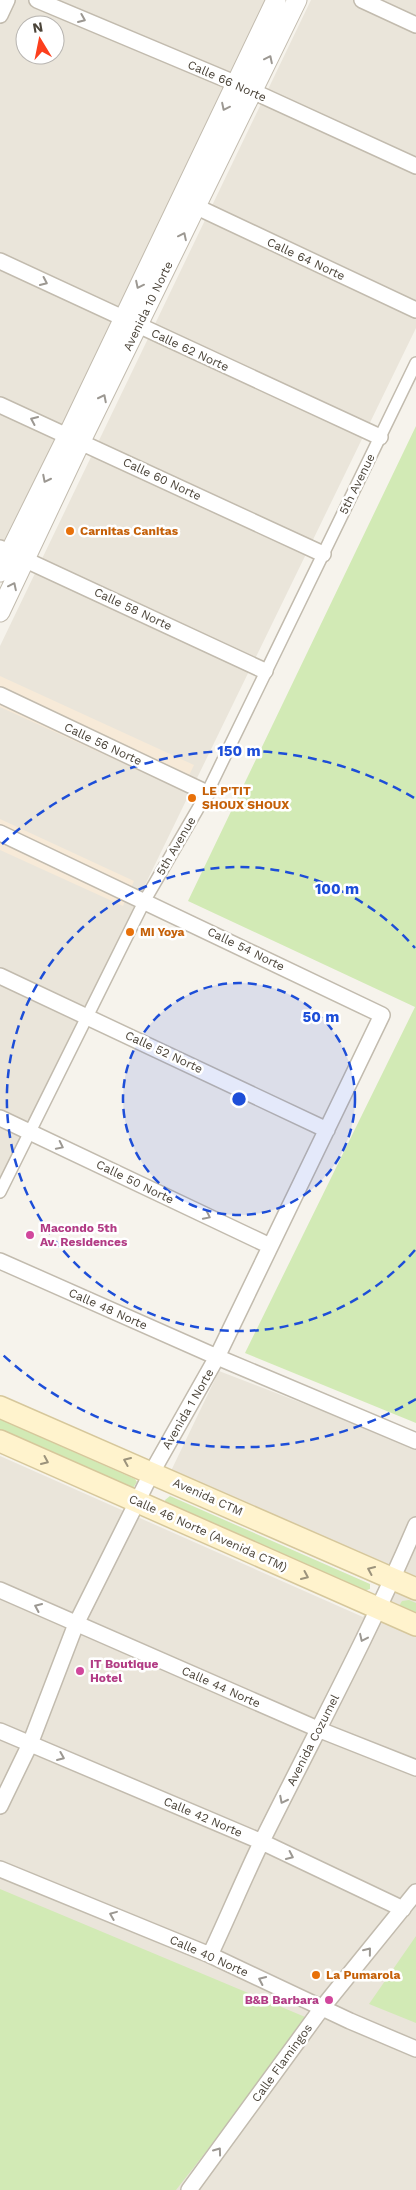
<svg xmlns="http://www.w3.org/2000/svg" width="416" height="2190" viewBox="0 0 416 2190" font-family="'Work Sans',sans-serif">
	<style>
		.residential { fill: #eae5da; fill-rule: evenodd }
		.commercial { fill: #f7ead8 }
		.green { fill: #d2eab5 }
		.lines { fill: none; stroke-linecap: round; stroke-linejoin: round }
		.pedestrian-casing { stroke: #c2bbae; stroke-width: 14 }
		.minor-casing { stroke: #c2bbae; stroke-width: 18 }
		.tertiary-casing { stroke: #c2bbae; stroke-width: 21 }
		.secondary-casing { stroke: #d6c79b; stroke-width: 24 }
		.pedestrian { stroke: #fff; stroke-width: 11 }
		.minor { stroke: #fff; stroke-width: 15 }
		.tertiary { stroke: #fff; stroke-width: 19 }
		.secondary { stroke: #fff3cd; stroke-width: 21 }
		.oneway { stroke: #9c9892 }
		.oneway2 { stroke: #9c937c }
		.ring { fill: none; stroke: #1d4ed8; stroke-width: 2.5; stroke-dasharray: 9 6 }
		.food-dot { fill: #e8710a; stroke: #fff; stroke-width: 2 }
		.hotel-dot { fill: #d1479c; stroke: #fff; stroke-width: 2 }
		.labels { text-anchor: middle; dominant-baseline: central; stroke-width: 5; stroke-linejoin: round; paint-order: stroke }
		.street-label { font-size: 12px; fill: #4b4439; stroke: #fff }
		.food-label { font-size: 12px; font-weight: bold; fill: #c56008; stroke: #fff; text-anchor: start }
		.hotel-label { font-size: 12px; font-weight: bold; fill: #b23c85; stroke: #fff; text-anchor: start }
		.centre { fill: #1d4ed8; stroke: #fff; stroke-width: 2.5 }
		.ring-label { font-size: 15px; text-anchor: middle; font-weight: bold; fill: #1d4ed8; stroke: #fff; stroke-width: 5; stroke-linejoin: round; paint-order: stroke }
	</style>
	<rect width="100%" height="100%" fill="#f6f3ec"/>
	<path class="residential" d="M0,0H271L0,564ZM25,25H55V55H25Z
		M311,0H416V328L0,1183V646Z
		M219,1371L416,1447V2190H16L0,2183V1456L363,1617L389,1568L170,1473Z"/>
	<path class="commercial" d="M0,676L194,765L182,790L0,707Z
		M0,819L134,881L123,906L0,850Z"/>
	<path class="green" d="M416,426V1423L245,1353L415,1007L188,901Z
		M0,1419L135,1479L137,1482L133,1488H131L0,1430Z
		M170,1496L370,1584V1589L364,1591L166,1505L165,1500Z
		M409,1600L416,1603V1617L401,1611L399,1606L402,1601Z
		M0,1889L310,2019L176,2190H0Z
		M416,1936V2023L369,2004Z"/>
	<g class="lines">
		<defs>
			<path id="pedestrian" d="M0,1192L145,900L207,793L416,363"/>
			<path id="minor" d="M37,0L237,84L416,166
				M362,0L416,25
				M0,15L7,0
				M197,207L416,310
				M0,261L380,437
				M0,405L323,554
				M0,548L265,671
				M0,695L207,793
				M0,833L382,1015L217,1357L152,1472L76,1624L30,1744L0,1806
				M0,976L327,1130
				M0,1118L270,1246
				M0,1261L217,1357L416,1441
				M0,1590L320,1730L416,1768
				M0,1731L262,1842L403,1909
				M0,1869L210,1955L350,2021L416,2049
				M210,1955C228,1917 244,1878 262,1841C314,1736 370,1633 416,1525
				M189,2190L322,2008L416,1892"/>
			<path id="tertiary" d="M0,572L68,435L276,0
				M0,612L81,441L297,0"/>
			<path id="secondary" d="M0,1407L416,1589
				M0,1441L416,1625"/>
		</defs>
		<use href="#pedestrian" class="pedestrian-casing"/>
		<use href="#minor" class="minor-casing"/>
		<use href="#tertiary" class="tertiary-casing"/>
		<use href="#secondary" class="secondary-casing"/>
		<use href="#pedestrian" class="pedestrian"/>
		<use href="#minor" class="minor"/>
		<use href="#tertiary" class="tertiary"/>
		<use href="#secondary" class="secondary"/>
	</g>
	<defs><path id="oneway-chevron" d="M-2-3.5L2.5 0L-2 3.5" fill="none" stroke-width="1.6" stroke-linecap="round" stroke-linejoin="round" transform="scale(1.25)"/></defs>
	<g class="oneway">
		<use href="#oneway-chevron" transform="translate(82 19) rotate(23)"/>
		<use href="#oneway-chevron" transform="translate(269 59) rotate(-64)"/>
		<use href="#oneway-chevron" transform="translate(225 107) rotate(116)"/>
		<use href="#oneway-chevron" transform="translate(183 236) rotate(-64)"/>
		<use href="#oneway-chevron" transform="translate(44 282) rotate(25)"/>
		<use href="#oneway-chevron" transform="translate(139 285) rotate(116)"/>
		<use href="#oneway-chevron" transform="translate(103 398) rotate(-63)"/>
		<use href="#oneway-chevron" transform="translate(34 420) rotate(-156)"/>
		<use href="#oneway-chevron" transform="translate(46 479) rotate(117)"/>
		<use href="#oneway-chevron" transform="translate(13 586) rotate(-64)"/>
		<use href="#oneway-chevron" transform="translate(60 1146) rotate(26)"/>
		<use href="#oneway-chevron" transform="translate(207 1216) rotate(26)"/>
		<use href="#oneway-chevron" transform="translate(38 1607) rotate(-156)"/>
		<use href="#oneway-chevron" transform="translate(363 1638) rotate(115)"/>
		<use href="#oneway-chevron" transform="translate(61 1757) rotate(23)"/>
		<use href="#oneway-chevron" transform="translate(283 1800) rotate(117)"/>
		<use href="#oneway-chevron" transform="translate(290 1856) rotate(25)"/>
		<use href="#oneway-chevron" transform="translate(113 1915) rotate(-158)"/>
		<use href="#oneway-chevron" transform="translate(368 1951) rotate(-51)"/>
		<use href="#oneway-chevron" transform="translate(262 1980) rotate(-155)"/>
		<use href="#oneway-chevron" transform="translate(218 2151) rotate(-54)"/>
	</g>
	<g class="oneway2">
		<use href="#oneway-chevron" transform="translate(45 1461) rotate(24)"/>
		<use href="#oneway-chevron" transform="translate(127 1461) rotate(-157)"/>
		<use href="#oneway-chevron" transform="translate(371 1570) rotate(-156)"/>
		<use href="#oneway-chevron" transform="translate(305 1576) rotate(24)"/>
	</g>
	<circle cx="239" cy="1099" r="116" fill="#1d4ed8" fill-opacity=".12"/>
	<g class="ring">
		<circle cx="239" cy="1099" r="116"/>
		<path d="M415 1250A232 232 0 1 1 415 948"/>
		<path d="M416 1399A348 348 0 0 1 2 1354M2 844A348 348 0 0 1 416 799"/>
	</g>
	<g class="food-dot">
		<circle cx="70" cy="531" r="5"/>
		<circle cx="192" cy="798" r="5"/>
		<circle cx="130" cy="932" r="5"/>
		<circle cx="316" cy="1975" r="5"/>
	</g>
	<g class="hotel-dot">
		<circle cx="30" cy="1235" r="5"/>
		<circle cx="80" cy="1671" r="5"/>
		<circle cx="329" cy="2000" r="5"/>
	</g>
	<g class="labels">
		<g class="street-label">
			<text transform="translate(227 81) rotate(24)">Calle 66 Norte</text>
			<text transform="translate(306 259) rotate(25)">Calle 64 Norte</text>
			<text transform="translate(148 306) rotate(-64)">Avenida 10 Norte</text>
			<text transform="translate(190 350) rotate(25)">Calle 62 Norte</text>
			<text transform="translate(162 479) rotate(25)">Calle 60 Norte</text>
			<text transform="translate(357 484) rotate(-64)">5th Avenue</text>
			<text transform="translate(133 609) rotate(25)">Calle 58 Norte</text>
			<text transform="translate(103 744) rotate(25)">Calle 56 Norte</text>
			<text transform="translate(176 846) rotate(-60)">5th Avenue</text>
			<text transform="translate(246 949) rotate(26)">Calle 54 Norte</text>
			<text transform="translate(164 1052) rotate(25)">Calle 52 Norte</text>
			<text transform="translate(135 1182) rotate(26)">Calle 50 Norte</text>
			<text transform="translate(108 1309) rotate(24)">Calle 48 Norte</text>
			<text transform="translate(188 1409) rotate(-60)">Avenida 1 Norte</text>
			<text transform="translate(208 1497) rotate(24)">Avenida CTM</text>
			<text transform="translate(208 1533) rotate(24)">Calle 46 Norte (Avenida CTM)</text>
			<text transform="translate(221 1687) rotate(24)">Calle 44 Norte</text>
			<text transform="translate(313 1740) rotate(-63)">Avenida Cozumel</text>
			<text transform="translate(203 1817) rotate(23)">Calle 42 Norte</text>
			<text transform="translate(209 1956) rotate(24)">Calle 40 Norte</text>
			<text transform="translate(282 2063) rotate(-54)">Calle Flamingos</text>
		</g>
		<g class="food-label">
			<text x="80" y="531">Carnitas Canitas</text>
			<text x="202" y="791">LE P'TIT<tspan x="202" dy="14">SHOUX SHOUX</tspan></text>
			<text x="140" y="932">Mi Yoya</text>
			<text x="326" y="1975">La Pumarola</text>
		</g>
		<g class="hotel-label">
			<text x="40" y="1228">Macondo 5th<tspan x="40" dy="14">Av. Residences</tspan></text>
			<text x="90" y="1664">IT Boutique<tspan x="90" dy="14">Hotel</tspan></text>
			<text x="319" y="2000" text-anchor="end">B&amp;B Barbara</text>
		</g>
	</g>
	<circle cx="239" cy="1099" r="8" class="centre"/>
	<g class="ring-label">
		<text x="239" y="756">150 m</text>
		<text x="337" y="894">100 m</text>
		<text x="321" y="1022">50 m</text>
	</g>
	<g transform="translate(40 40) rotate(350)"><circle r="24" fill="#ffffff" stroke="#b7b4b0"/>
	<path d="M0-4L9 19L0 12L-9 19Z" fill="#fc3f1d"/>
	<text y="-8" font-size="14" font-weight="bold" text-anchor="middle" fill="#4b4439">N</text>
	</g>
</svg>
